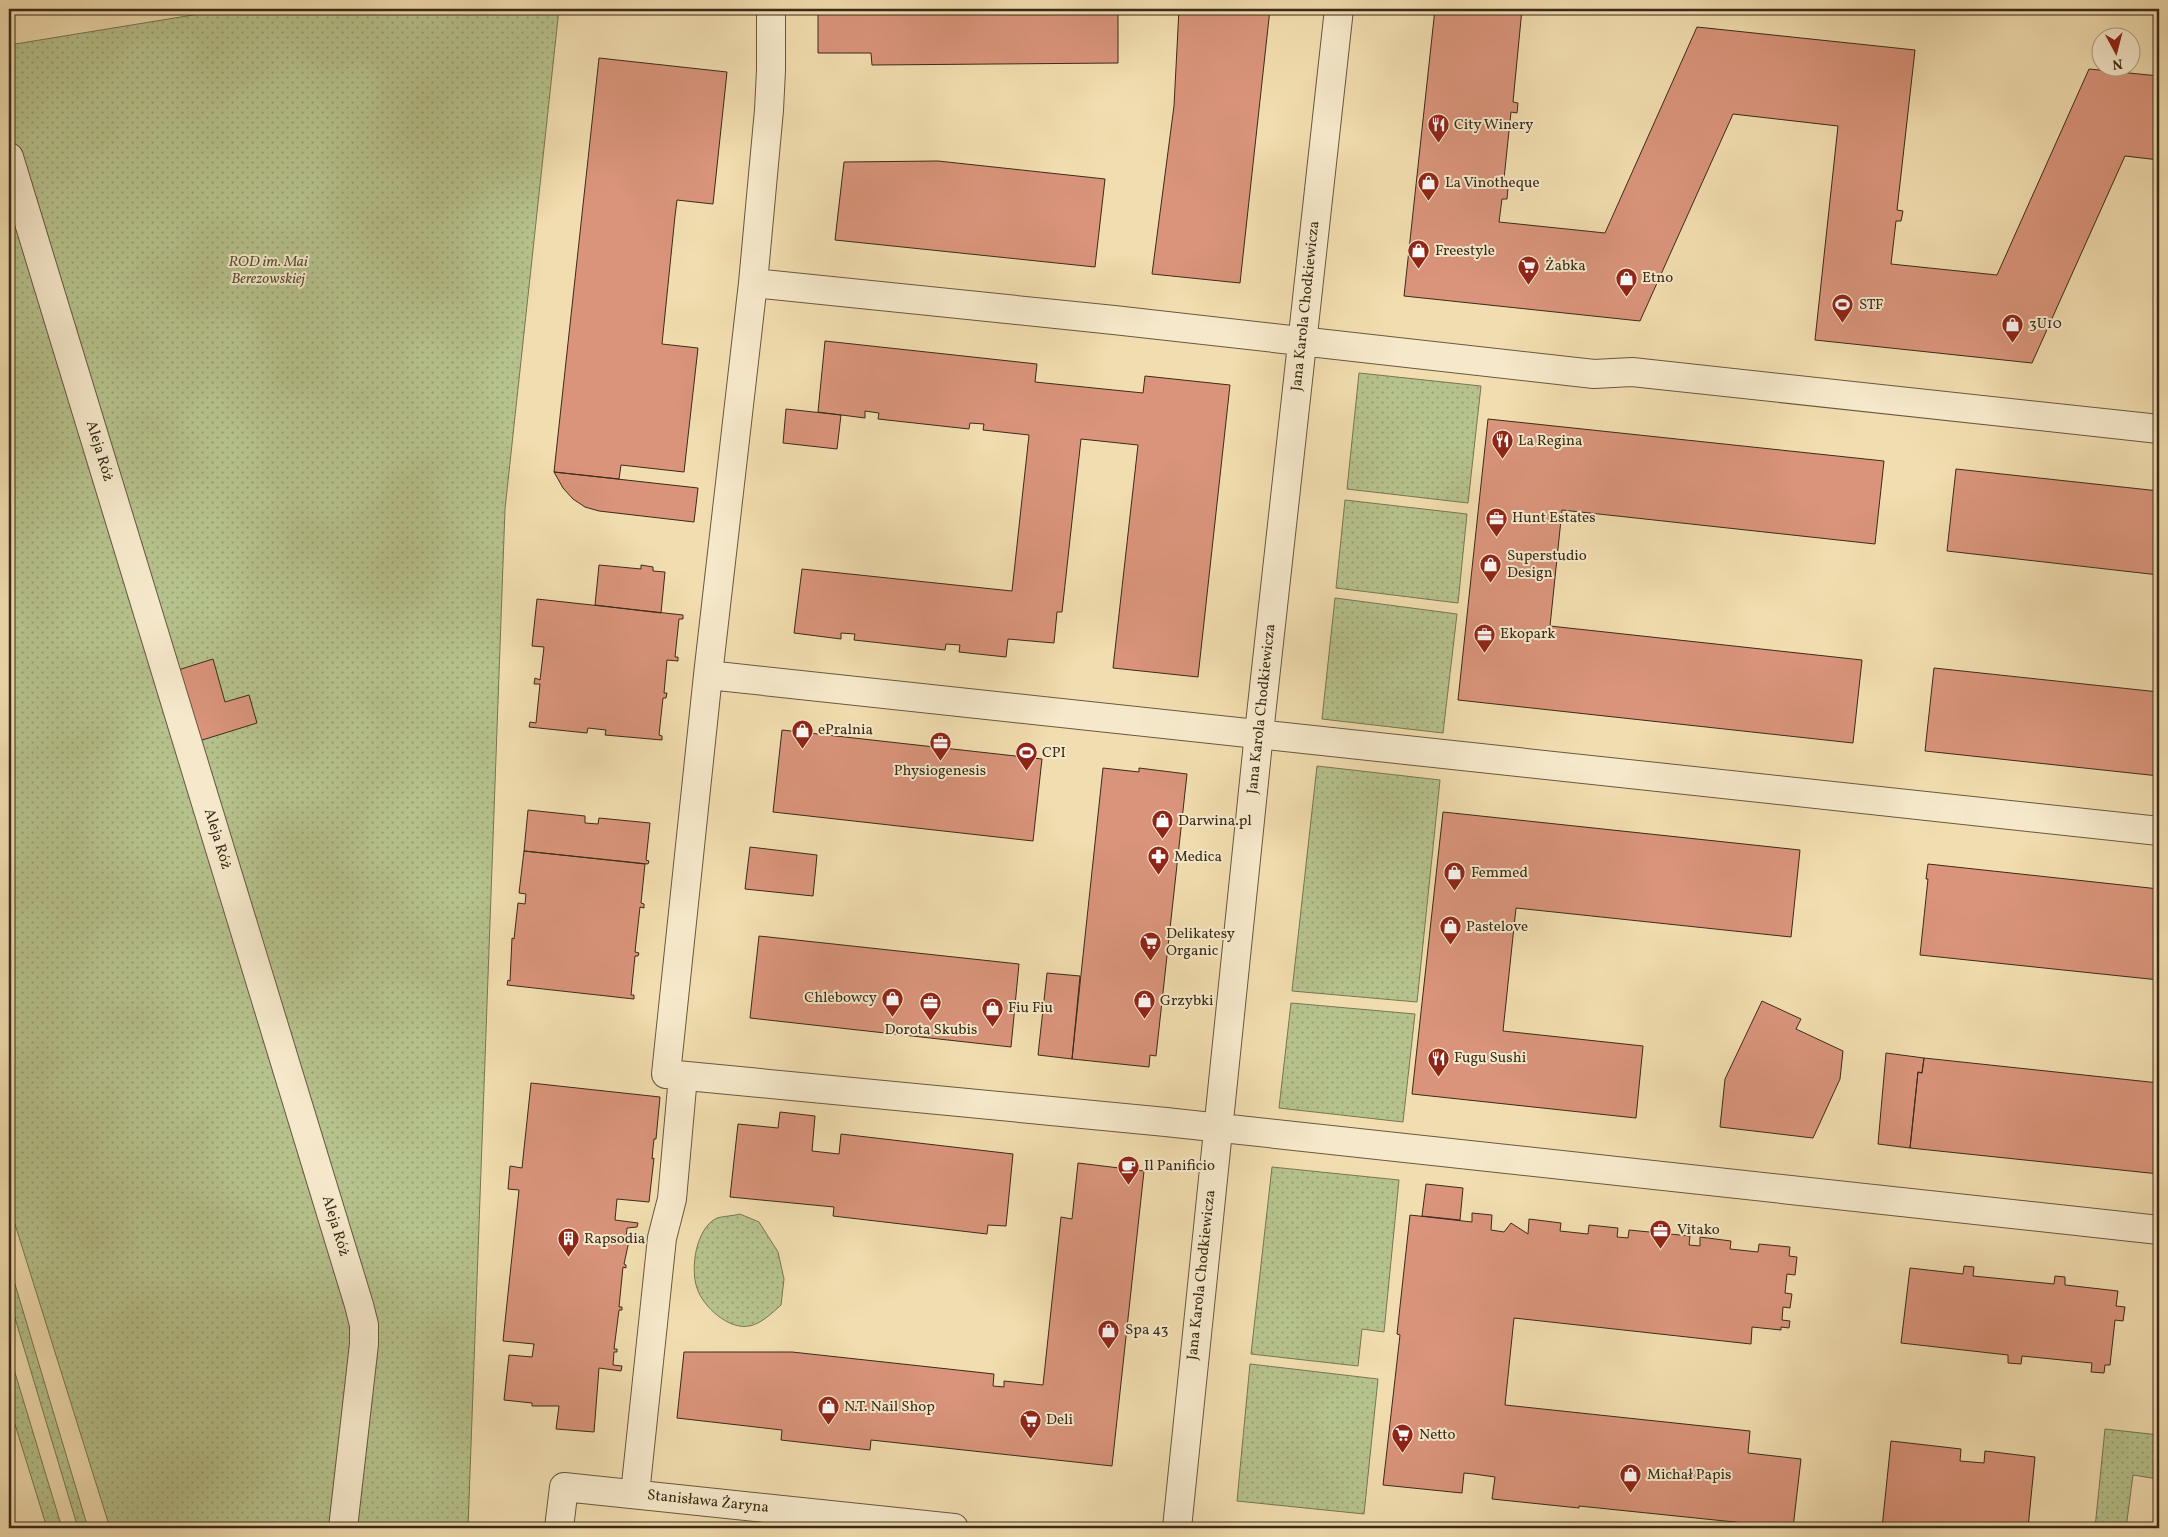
<svg xmlns="http://www.w3.org/2000/svg" width="2168" height="1537" viewBox="0 0 2168 1537" font-family="Vollkorn,serif">
	<style>
		.green { fill: url(#green-dots); stroke: #787652 }
		.building { fill: #d9947b; stroke: #3a2b18 }
		.lines { fill: none; stroke-linecap: round; stroke-linejoin: round }
		.minor-casing { stroke: #68583e; stroke-width: 30 }
		.minor { stroke: #f6e9cb; stroke-width: 28 }
		.labels { text-anchor: middle; dominant-baseline: central; stroke-width: 4; stroke-linejoin: round; paint-order: stroke }
		.poi-label { font-size: 15px; fill: #3a2b18; stroke: #f6e9cb; text-anchor: start }
		.park-label { font-size: 15px; font-style: italic; fill: #595135; stroke: #f6e9cb }
		.street-label { font-size: 15px; fill: #3a2b18; stroke: #f6e9cb }
	</style>
	<defs>
		<pattern id="green-dots" width="8" height="8" patternUnits="userSpaceOnUse" patternTransform="scale(1.25)"><rect width="8" height="8" fill="#b6c28d"/><path d="M2 2h.1M6 6h.1" fill="none" stroke="#959e72" stroke-width="1.8" stroke-linecap="round"/></pattern>
	</defs>
	<rect width="100%" height="100%" fill="#f1ddaf"/>
	<filter id="stains"><feTurbulence type="fractalNoise" baseFrequency=".004" numOctaves="4"/><feColorMatrix values="0 0 0 0 .2 0 0 0 0 .09 0 0 0 0 .02 0 0 0 .5 -.17"/></filter>
	<radialGradient id="worn" r=".72"><stop offset=".6" stop-color="#630" stop-opacity="0"/><stop offset="1" stop-color="#630" stop-opacity=".3"/></radialGradient>
	<path class="green" d="M274,9H559L505,509L468,1528H110L9,1205V45L199,14Z
		M2066,9H2159V15Z
		M1359,373L1481,386L1468,503L1347,489Z
		M1345,500L1467,514L1458,603L1336,588Z
		M1335,598L1457,614L1443,733L1322,719Z
		M1317,766L1440,780L1417,1002L1292,991Z
		M1291,1003L1415,1014L1403,1122L1279,1108Z
		M1272,1167L1399,1180L1384,1332L1362,1329L1358,1366L1251,1354Z
		M740,1214L759,1222L778,1252L784,1279L781,1305C772,1313 761,1324 749,1326C729,1330 703,1307 697,1288C690,1268 696,1228 717,1218C724,1216 733,1216 740,1214Z
		M9,1264L88,1528H78L9,1298Z
		M9,1353L62,1528H47L9,1405Z
		M1250,1364L1378,1379L1364,1514L1237,1501Z
		M2105,1429L2159,1435V1477L2158,1479L2133,1475L2126,1528H2095Z"/>
	<path class="building" d="M818,9H1118V63L872,65L871,53H818Z
		M1179,9H1270L1240,283L1152,274L1174,106Z
		M1435,9H1522L1513,102L1518,103L1517,113L1511,112L1503,188H1508L1507,199H1502L1499,222L1605,233L1697,27L1915,50L1897,210L1903,211L1901,221H1896L1891,264L1997,275L2089,69L2159,76V160L2125,156L2032,363L1815,340L1838,126L1733,114L1640,321L1404,296Z
		M599,58L727,72L713,204L677,200L675,216L662,344L698,348L684,472L621,465L619,479L554,472Z
		M938,161L1105,179L1095,267L835,240L844,162Z
		M825,341L1037,364L1035,382L1143,393L1145,376L1230,385L1198,677L1113,668L1138,445L1081,439L1062,612H1057L1054,643L1008,639L1006,657L959,652L960,645L946,644L945,650L854,640L855,634L841,633V639L794,633L802,569L1012,591L1029,435L983,430L984,424L970,423L969,429L878,419L879,413L865,411V418L818,412Z
		M786,409L841,415L837,449L783,443Z
		M1488,419L1884,461L1875,544L1562,510L1550,626L1862,660L1853,743L1458,700Z
		M1956,469L2159,491V575L1947,551Z
		M554,472L698,488L694,522L599,511L585,507L573,499L563,488Z
		M599,565L641,569V565L653,567V571L665,572L661,613L595,605Z
		M537,599L683,615V619H679L675,657H678V661L667,660L664,693H667L666,698H663L659,735L662,736V740L605,735L606,730L588,728L587,733L529,727L530,722L536,723L540,684H534L535,678L540,680L544,647L532,646Z
		M213,659L225,702L249,695L257,723L199,741L178,670Z
		M1934,668L2159,692V776L1925,751Z
		M782,730L1042,759L1033,841L773,812Z
		M1103,768L1139,772V768L1187,774L1156,1056L1150,1055L1149,1067L1072,1059Z
		M528,810L585,816V823L598,824L599,818L650,823L646,860L649,861L648,864L524,851Z
		M1443,812L1800,850L1791,937L1516,908L1503,1031L1643,1046L1636,1118L1412,1094Z
		M750,847L817,855L813,896L745,889Z
		M524,851L645,864L641,903L644,904V908L640,907L635,952L639,953L638,956H635L631,995H634V999L507,985L508,980L510,981L512,938L514,939L518,903L525,904L526,894L519,893Z
		M1928,864L2159,889V980L1920,955L1928,879H1926Z
		M759,936L1019,964L1011,1047L750,1018Z
		M1047,973L1080,976L1072,1059L1038,1055Z
		M1762,1001L1801,1019L1796,1029L1843,1051L1840,1079L1813,1138L1720,1127L1725,1079Z
		M1886,1053L1924,1058L1922,1073L1918,1072L1910,1148L1878,1144Z
		M1924,1058L2159,1083V1174L1910,1148L1918,1072L1922,1073Z
		M531,1083L660,1097L656,1139H654L653,1148L652,1159L654,1158L649,1202L617,1199L615,1220L638,1223L637,1227L627,1228L626,1241H629L624,1264L626,1265V1268L623,1267L619,1307H622V1310H619L614,1349H617V1352H614L613,1365L622,1366L621,1371L599,1368L594,1432L556,1429L559,1406H532V1403L504,1400L509,1355L532,1357L534,1344L503,1341L519,1190L508,1189L510,1166L522,1168Z
		M780,1112L815,1116L812,1151L839,1154L841,1134L1013,1154L1006,1226L988,1225L987,1234L833,1216L834,1207L730,1197L738,1124L778,1128Z
		M1078,1163L1144,1171L1112,1466L871,1440L870,1450L781,1440L782,1430L677,1418L684,1352H792L994,1374L993,1386L1004,1387V1381L1043,1385L1061,1217L1072,1219Z
		M1426,1184L1463,1188L1460,1220L1422,1216Z
		M1472,1213L1492,1215L1491,1230L1504,1232L1511,1223L1528,1234L1529,1219L1561,1223L1560,1231L1588,1234L1589,1225L1618,1228L1617,1237L1628,1238L1629,1230L1690,1236L1689,1245L1700,1246V1237L1731,1241L1730,1249L1758,1252L1759,1244L1790,1247L1789,1256L1797,1257L1795,1275L1787,1274L1785,1293L1792,1294L1790,1308L1783,1307L1782,1320L1790,1321L1789,1328L1781,1327V1330L1752,1327L1751,1344L1514,1318L1505,1405L1750,1431L1748,1453L1801,1459L1793,1528L1579,1506V1508L1492,1499L1495,1477L1474,1474L1464,1473L1462,1493L1383,1485L1400,1335L1397,1334L1410,1215L1472,1222Z
		M1964,1266L1974,1267L1973,1276L2054,1284L2055,1276L2065,1277V1285L2118,1291L2116,1306L2125,1307L2123,1321L2115,1320L2110,1365H2105L2104,1373L2091,1372L2092,1363L2022,1356L2021,1364L2008,1363V1355L1901,1343L1910,1268L1963,1274Z
		M1891,1441L1961,1449L1960,1461L1984,1463L1985,1451L2035,1457L2028,1528H1882Z"/>
	<g class="lines">
		<defs>
			<path id="minor" d="M771,9V70L769,110L753,283L708,675L666,1074L1166,1122L2159,1230
				M9,157L359,1305L364,1325V1344L343,1528
				M753,283L1114,320L1594,374L1632,372L2159,429
				M708,675L2159,831
				M635,1494L662,1238L672,1199L683,1076
				M559,1528L564,1487L954,1528
				M1177,1528L1259,733L1339,9"/>
		</defs>
		<use href="#minor" class="minor-casing"/>
		<use href="#minor" class="minor"/>
	</g>
	<defs>
		<symbol id="restaurant-pin" viewBox="-11 -11 22 30"><path d="M0 17L-7.5 6A9.5 9.5 0 1 1 7.5 6Z" fill="#8f2418" stroke="#f6e9cb"/><path d="M-5-6h1v4h1v-4h1v4h1v-4h1v5L-1.5 .5V6h-2V.5L-5-1ZM5-6V6H3V1.5H1.5Q1.5-4 5-6Z" fill="#fff"/></symbol>
		<symbol id="shop-pin" viewBox="-11 -11 22 30"><path d="M0 17L-7.5 6A9.5 9.5 0 1 1 7.5 6Z" fill="#8f2418" stroke="#f6e9cb"/><path d="M-5-2.5h2.3a2.7 3.5 0 0 1 5.4 0H5L5.5 6h-11ZM-1.5-2.5h3a1.5 2.3 0 0 0-3 0Z" fill="#fff"/></symbol>
		<symbol id="supermarket-pin" viewBox="-11 -11 22 30"><path d="M0 17L-7.5 6A9.5 9.5 0 1 1 7.5 6Z" fill="#8f2418" stroke="#f6e9cb"/><path d="M-6-5.5h2.5l.6 2H6L4.5 2H-2.5L-4.4-4H-6ZM-1.5 3.2a1.3 1.3 0 1 0 .1 0ZM3 3.2a1.3 1.3 0 1 0 .1 0Z" fill="#fff"/></symbol>
		<symbol id="stadium-pin" viewBox="-11 -11 22 30"><path d="M0 17L-7.5 6A9.5 9.5 0 1 1 7.5 6Z" fill="#8f2418" stroke="#f6e9cb"/><path d="M0-5a6.5 5 0 1 0 0 10a6.5 5 0 1 0 0-10ZM-3.5-1.8h7v3.6h-7Z" fill="#fff"/></symbol>
		<symbol id="office-pin" viewBox="-11 -11 22 30"><path d="M0 17L-7.5 6A9.5 9.5 0 1 1 7.5 6Z" fill="#8f2418" stroke="#f6e9cb"/><path d="M-6-3h4V-5.5h4V-3h4V5H-6ZM-1-4.5V-3h2v-1.5ZM-6 0V1H6V0Z" fill="#fff"/></symbol>
		<symbol id="pharmacy-pin" viewBox="-11 -11 22 30"><path d="M0 17L-7.5 6A9.5 9.5 0 1 1 7.5 6Z" fill="#8f2418" stroke="#f6e9cb"/><path d="M-2-6h4v4h4v4h-4v4h-4v-4h-4v-4h4Z" fill="#fff"/></symbol>
		<symbol id="cafe-pin" viewBox="-11 -11 22 30"><path d="M0 17L-7.5 6A9.5 9.5 0 1 1 7.5 6Z" fill="#8f2418" stroke="#f6e9cb"/><path d="M-5.5-4.5H6V0H3Q3 3.5 0 3.5H-2.5Q-5.5 3.5-5.5 0ZM3-3.2v2h1.7v-2ZM-6 4.5H4V6H-6Z" fill="#fff"/></symbol>
		<symbol id="building-pin" viewBox="-11 -11 22 30"><path d="M0 17L-7.5 6A9.5 9.5 0 1 1 7.5 6Z" fill="#8f2418" stroke="#f6e9cb"/><path d="M-4-6H4V6H1V3H-1V6H-4ZM-2.5-4.3h1.7v1.8h-1.7ZM.8-4.3h1.7v1.8H.8ZM-2.5-1h1.7V.8h-1.7ZM.8-1h1.7V.8H.8Z" fill="#fff"/></symbol>
	</defs>
	<g fill-rule="evenodd">
		<use href="#restaurant-pin" x="1426" y="112" width="25" height="34"/>
		<use href="#shop-pin" x="1416" y="170" width="25" height="34"/>
		<use href="#shop-pin" x="1406" y="238" width="25" height="34"/>
		<use href="#supermarket-pin" x="1516" y="254" width="25" height="34"/>
		<use href="#shop-pin" x="1614" y="266" width="25" height="34"/>
		<use href="#stadium-pin" x="1830" y="292" width="25" height="34"/>
		<use href="#shop-pin" x="2000" y="312" width="25" height="34"/>
		<use href="#restaurant-pin" x="1490" y="428" width="25" height="34"/>
		<use href="#office-pin" x="1484" y="506" width="25" height="34"/>
		<use href="#shop-pin" x="1478" y="552" width="25" height="34"/>
		<use href="#office-pin" x="1472" y="622" width="25" height="34"/>
		<use href="#shop-pin" x="790" y="718" width="25" height="34"/>
		<use href="#office-pin" x="928" y="730" width="25" height="34"/>
		<use href="#stadium-pin" x="1014" y="740" width="25" height="34"/>
		<use href="#shop-pin" x="1150" y="808" width="25" height="34"/>
		<use href="#pharmacy-pin" x="1146" y="844" width="25" height="34"/>
		<use href="#shop-pin" x="1442" y="860" width="25" height="34"/>
		<use href="#shop-pin" x="1438" y="914" width="25" height="34"/>
		<use href="#supermarket-pin" x="1138" y="930" width="25" height="34"/>
		<use href="#shop-pin" x="880" y="986" width="25" height="34"/>
		<use href="#shop-pin" x="1132" y="988" width="25" height="34"/>
		<use href="#office-pin" x="918" y="990" width="25" height="34"/>
		<use href="#shop-pin" x="980" y="996" width="25" height="34"/>
		<use href="#restaurant-pin" x="1426" y="1046" width="25" height="34"/>
		<use href="#cafe-pin" x="1116" y="1154" width="25" height="34"/>
		<use href="#office-pin" x="1648" y="1218" width="25" height="34"/>
		<use href="#building-pin" x="556" y="1226" width="25" height="34"/>
		<use href="#shop-pin" x="1096" y="1318" width="25" height="34"/>
		<use href="#shop-pin" x="816" y="1394" width="25" height="34"/>
		<use href="#supermarket-pin" x="1018" y="1408" width="25" height="34"/>
		<use href="#supermarket-pin" x="1390" y="1422" width="25" height="34"/>
		<use href="#shop-pin" x="1618" y="1462" width="25" height="34"/>
	</g>
	<g class="labels">
		<g class="poi-label">
			<text x="1454" y="125">City Winery</text>
			<text x="1445" y="183">La Vinotheque</text>
			<text x="1435" y="251">Freestyle</text>
			<text x="1545" y="266">Żabka</text>
			<text x="1642" y="278">Etno</text>
			<text x="1859" y="305">STF</text>
			<text x="2029" y="324">3U10</text>
			<text x="1518" y="441">La Regina</text>
			<text x="1512" y="518">Hunt Estates</text>
			<text x="1507" y="556">Superstudio<tspan x="1507" dy="17">Design</tspan></text>
			<text x="1500" y="634">Ekopark</text>
			<text x="818" y="730">ePralnia</text>
			<text x="1042" y="753">CPI</text>
			<text x="940" y="771" text-anchor="middle">Physiogenesis</text>
			<text x="1178" y="821">Darwina.pl</text>
			<text x="1174" y="857">Medica</text>
			<text x="1471" y="873">Femmed</text>
			<text x="1466" y="927">Pastelove</text>
			<text x="1166" y="934">Delikatesy<tspan x="1166" dy="17">Organic</tspan></text>
			<text x="877" y="998" text-anchor="end">Chlebowcy</text>
			<text x="1160" y="1001">Grzybki</text>
			<text x="1008" y="1008">Fiu Fiu</text>
			<text x="931" y="1030" text-anchor="middle">Dorota Skubis</text>
			<text x="1454" y="1058">Fugu Sushi</text>
			<text x="1144" y="1166">Il Panificio</text>
			<text x="1677" y="1230">Vitako</text>
			<text x="584" y="1239">Rapsodia</text>
			<text x="1125" y="1330">Spa 43</text>
			<text x="844" y="1407">N.T. Nail Shop</text>
			<text x="1046" y="1420">Deli</text>
			<text x="1419" y="1435">Netto</text>
			<text x="1647" y="1475">Michał Papis</text>
		</g>
		<g class="park-label">
			<text x="268" y="262">ROD im. Mai<tspan x="268" dy="17">Berezowskiej</tspan></text>
		</g>
		<g class="street-label">
			<text transform="translate(1306 306) rotate(-84)">Jana Karola Chodkiewicza</text>
			<text transform="translate(99 451) rotate(73)">Aleja Róż</text>
			<text transform="translate(1262 709) rotate(-84)">Jana Karola Chodkiewicza</text>
			<text transform="translate(217 839) rotate(73)">Aleja Róż</text>
			<text transform="translate(335 1226) rotate(73)">Aleja Róż</text>
			<text transform="translate(1202 1275) rotate(-84)">Jana Karola Chodkiewicza</text>
			<text transform="translate(708 1502) rotate(6)">Stanisława Żaryna</text>
		</g>
	</g>
	<rect width="2168" height="1537" fill="none" stroke="#f1ddaf" stroke-width="30"/>
	<rect x="10" y="10" width="2148" height="1517" fill="none" stroke="#3a2b18" stroke-width="2.5"/>
	<rect x="15" y="15" width="2138" height="1507" fill="none" stroke="#3a2b18"/>
	<g transform="translate(2116 52) rotate(173)"><circle r="24" fill="#f6e9cb" stroke="#ab9d83"/>
	<path d="M0-4L9 19L0 12L-9 19Z" fill="#8f2418"/>
	<text y="-8" font-size="14" font-weight="bold" text-anchor="middle" fill="#3a2b18">N</text>
	</g>
	<rect width="100%" height="100%" filter="url(#stains)"/>
	<rect width="100%" height="100%" fill="url(#worn)"/>
</svg>
